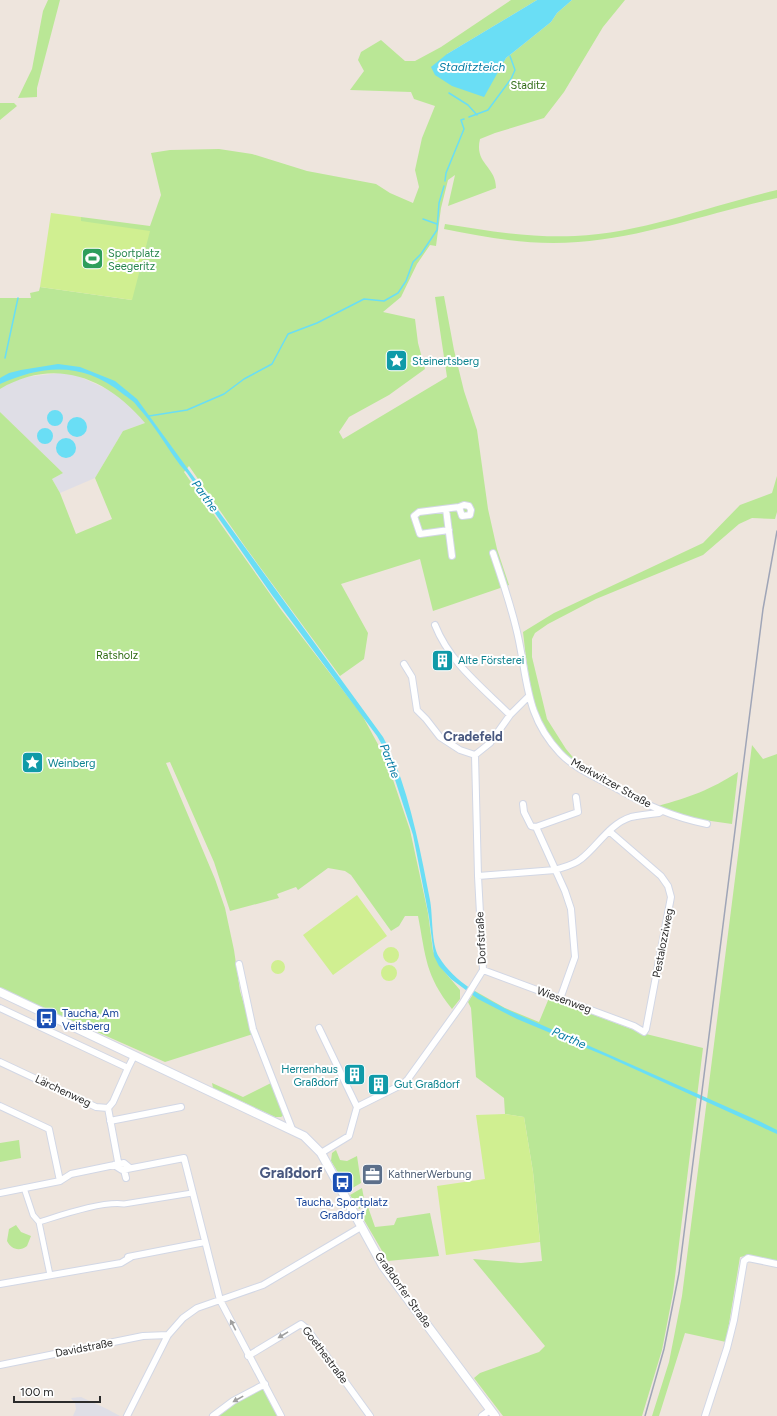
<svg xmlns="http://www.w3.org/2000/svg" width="777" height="1416" viewBox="0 0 777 1416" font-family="Figtree,sans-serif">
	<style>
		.industrial { fill: #dfdee6 }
		.green { fill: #bae796 }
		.pitch { fill: #d0ef91 }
		.water { fill: #6adef5 }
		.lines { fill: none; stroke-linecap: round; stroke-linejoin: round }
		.stream { stroke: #6adef5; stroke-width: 1.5 }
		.pedestrian-casing { stroke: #d2d7e5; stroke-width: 7 }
		.minor-casing { stroke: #d2d7e5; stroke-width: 8 }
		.tertiary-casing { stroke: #d2d7e5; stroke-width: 10 }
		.pedestrian { stroke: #fff; stroke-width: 5 }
		.minor { stroke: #fff; stroke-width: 6 }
		.tertiary { stroke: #fff; stroke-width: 8 }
		.rail { stroke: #9fa5b7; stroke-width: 1.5 }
		.oneway { fill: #a0a0a0 }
		.labels { text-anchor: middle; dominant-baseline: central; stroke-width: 4; stroke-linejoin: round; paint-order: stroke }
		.park-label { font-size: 11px; fill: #316d16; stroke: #fff }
		.leisure-label { font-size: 11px; fill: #27864d; stroke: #fff; text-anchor: start }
		.culture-label { font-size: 11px; fill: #0d838f; stroke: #fff; text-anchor: start }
		.street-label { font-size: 11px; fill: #2b2b2b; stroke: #fff }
		.transit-label { font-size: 11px; fill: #164399; stroke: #fff; text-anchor: start }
		.service-label { font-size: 11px; fill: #4e5e75; stroke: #fff; text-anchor: start }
		.water-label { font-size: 12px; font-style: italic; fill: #067da5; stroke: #fff }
		.quarter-label { font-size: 13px; font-weight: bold; fill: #49587f; stroke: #fff }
		.district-label { font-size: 15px; font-weight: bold; fill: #49587f; stroke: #fff }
	</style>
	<rect width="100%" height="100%" fill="#eee5dd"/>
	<path class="industrial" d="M59,373L76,375L113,392L130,405L145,423L123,431L95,478L60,493L52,479L63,473L0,412V389L13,381L27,377Z
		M81,1397L107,1409L120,1416H73L76,1409L75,1403L71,1398Z"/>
	<path class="green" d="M48,0H60L37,88V97L18,98L32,69L43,11Z
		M511,0H537L447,54L452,86L495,75L506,58L551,22L557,13L572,0H625L603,27L564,92L544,118L495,133L480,139C474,164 496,166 496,188L448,206L455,175L448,180L441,208L436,246L430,245L417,264L401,297L383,312L415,319L418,343L425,369L389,395L349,417L339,432L343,439L447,377L435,297L444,296L454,350L464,391L477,430L488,509L497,549L509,585L433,611L420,559L341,584L368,633L364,659L340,676L246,548L189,466L184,472L282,611L362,715L386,759L410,830L428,913L433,951L443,970L460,990V999L452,1009C425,975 426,957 418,916H405L399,926L391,931L351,875L345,871L328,868L298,890L296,887L277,894L279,898L230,911L214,862L170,762L166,763L215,879L225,908L234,950L240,991L253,1034L165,1062L0,989V412L63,473L52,479L60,493L76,534L112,519L95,478L123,431L145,423C106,377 55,357 0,389V298H31L30,293L39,291L40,287L132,300L80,221L81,217L150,226L161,195L151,153L170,150L219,149L252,154L307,171L376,184L390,193L413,203L419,187L415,170L422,138L435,106L414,99L411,92L350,90L364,71L358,60L361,52L381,40L405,61H415L441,47Z
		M0,103H14L17,106L0,120Z
		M777,190V198C711,212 645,237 578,242C532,246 489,238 444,229L445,224C488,231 532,238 575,236C642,233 712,205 777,190Z
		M777,476V512L775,519L752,518L739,524L703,555L596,599L548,624L535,633L532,639V657L547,719L566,749L581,767C573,760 564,754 557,747C532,721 527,666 523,632L554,613L703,543L740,505L772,493Z
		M752,745L763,759L777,754V1262L751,1255L740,1257L726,1342L685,1333L659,1416H652L669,1362L682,1296Z
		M738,772L732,824L683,817L658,806C690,797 710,790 738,772Z
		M475,991L505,1008L539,1022L549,998L642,1033L703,1048L673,1293L662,1350L642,1416H503L474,1378L480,1373L539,1352L545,1346L473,1259L521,1263L542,1261L533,1172L524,1117L505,1114L504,1098L476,1077L471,1008L468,1002Z
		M212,1083L243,1097L271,1083L284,1115L281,1117H275L213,1088Z
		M19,1140L21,1158L0,1162V1143Z
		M336,1150L340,1160L347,1161L357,1156L361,1183L349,1190L331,1161L332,1153Z
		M362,1188L365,1204L359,1209L350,1195Z
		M368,1207L375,1227L394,1225L397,1218L430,1213L439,1256L388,1261L360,1213V1211Z
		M16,1225L21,1232L31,1236L27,1246C19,1252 11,1249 7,1241L9,1229Z
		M263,1388L278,1416H217L235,1403Z"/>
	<path class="pitch" d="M51,213L81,217V221L150,231L132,300L40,287Z
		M357,895L387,936L333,975L303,935Z
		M383 955a8 8 0 1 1 16 0a8 8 0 1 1-16 0Z
		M271 967a7 7 0 1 1 14 0a7 7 0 1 1-14 0Z
		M381 973a8 8 0 1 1 16 0a8 8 0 1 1-16 0Z
		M505,1114L524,1117L533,1172L540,1242L446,1255L437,1186L485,1179L476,1115Z"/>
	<path class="water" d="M537,0H572L557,13L551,22L506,58L484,97L452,86L435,75L431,67L447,54Z
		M58,364L80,367L115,381L137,399L383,737C408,783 420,849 430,900C433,916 431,944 439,957C455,983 482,996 508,1010L759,1121L777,1130V1134L608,1057L517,1019L478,999L451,979L439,966L434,956L429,917L413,835L386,752L377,736L272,595L187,473L180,465C166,446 153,423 137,406C134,401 128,398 123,394C84,362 44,364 0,384V378L9,373L21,370Z
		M47 418a8 8 0 1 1 16 0a8 8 0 1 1-16 0Z
		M67 427a10 10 0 1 1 20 0a10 10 0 1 1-20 0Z
		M37 436a8 8 0 1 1 16 0a8 8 0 1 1-16 0Z
		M56 448a10 10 0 1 1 20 0a10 10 0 1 1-20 0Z"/>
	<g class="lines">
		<path class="stream" d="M449,93L468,105L477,115
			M469,117L488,110L511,79L515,70L510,56
			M445,181L446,173L464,129L461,120L464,119
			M423,219L437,224
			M5,358L18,298
			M149,416L187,410L224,394L244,379L272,364L288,334L317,323L364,299L384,301L398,293L406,281L413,262L421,254L437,230L439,203L444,186"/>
		<defs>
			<path id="pedestrian" d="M24,1188L33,1215L39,1222L50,1275
				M39,1222C62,1215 102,1201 124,1204L192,1193"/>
			<path id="minor" d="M446,509L452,556
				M449,530L420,534L414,516L419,512L459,507L464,505L469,506L471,510L470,515L462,516L459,507
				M493,553C503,582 513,611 519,641C528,685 527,718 560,753C574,768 596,777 614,787C644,804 672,817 707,824
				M435,625C450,663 482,687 510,715
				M404,664L412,677L417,710L426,719L440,737L460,750L475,755
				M475,755L490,743L510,715L528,697
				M523,804L524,812L531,826L536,827L578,812L576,797
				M536,827L565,891L571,909L575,957L560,999
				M478,876L555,870C564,867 574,865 581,859C598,846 609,824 631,817C640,815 649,814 659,813L662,811
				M239,964L253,1029L292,1129
				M483,970L634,1026L644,1032L646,1029L671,897L668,886L661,876L609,831
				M0,1008L128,1068L134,1056
				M319,1028L357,1107
				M0,1062L96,1107L108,1108
				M0,1106L49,1129L60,1181
				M108,1108L119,1167
				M108,1108L113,1102L128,1068
				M110,1121L181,1107
				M321,1153L349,1136L357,1107L403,1084L408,1079L462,1004L483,970L478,876L475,755
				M114,1165L122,1170L184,1158L220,1300L281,1416
				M124,1170L126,1178
				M0,1193L60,1181L71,1174L124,1163L130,1168
				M128,1257L205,1242
				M0,1284L121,1263L131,1257
				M248,1356L301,1324L307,1329L370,1416
				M0,1365L143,1336L168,1335
				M127,1416L168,1335L183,1318L197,1308L263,1285L361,1227
				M213,1416L233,1401L265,1384
				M482,1416L490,1410
				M705,1416L727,1348L734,1320L744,1261L748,1258L777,1264"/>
			<path id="tertiary" d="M0,992L304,1136L321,1153L383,1266L495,1416"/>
		</defs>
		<use href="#pedestrian" class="pedestrian-casing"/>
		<use href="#minor" class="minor-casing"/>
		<use href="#tertiary" class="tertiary-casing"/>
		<use href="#pedestrian" class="pedestrian"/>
		<use href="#minor" class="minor"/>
		<use href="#tertiary" class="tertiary"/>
		<path class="rail" d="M645,1416L664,1349L679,1273L763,609L777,531"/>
	</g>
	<defs><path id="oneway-solid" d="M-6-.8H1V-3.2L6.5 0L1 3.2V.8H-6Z"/></defs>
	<g class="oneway">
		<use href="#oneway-solid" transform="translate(233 1325) rotate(-117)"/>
		<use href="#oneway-solid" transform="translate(283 1335) rotate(149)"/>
		<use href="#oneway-solid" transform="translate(238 1399) rotate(151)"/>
	</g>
	<defs>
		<symbol id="stadium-square" viewBox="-11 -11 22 22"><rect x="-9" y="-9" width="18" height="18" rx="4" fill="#2e9e5b" stroke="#fff"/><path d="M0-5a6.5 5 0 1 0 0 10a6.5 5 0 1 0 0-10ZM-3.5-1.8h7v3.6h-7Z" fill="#fff"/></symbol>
		<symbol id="sight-square" viewBox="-11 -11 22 22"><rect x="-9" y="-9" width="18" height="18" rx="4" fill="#0f9aa8" stroke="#fff"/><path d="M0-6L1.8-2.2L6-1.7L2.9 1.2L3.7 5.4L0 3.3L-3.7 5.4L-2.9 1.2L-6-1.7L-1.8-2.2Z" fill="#fff"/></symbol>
		<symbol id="building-square" viewBox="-11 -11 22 22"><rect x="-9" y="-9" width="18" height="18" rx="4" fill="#0f9aa8" stroke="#fff"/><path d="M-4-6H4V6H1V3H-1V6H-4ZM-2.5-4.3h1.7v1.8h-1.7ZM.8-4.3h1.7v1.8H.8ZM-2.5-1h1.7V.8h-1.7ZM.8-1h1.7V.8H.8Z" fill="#fff"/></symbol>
		<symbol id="bus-square" viewBox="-11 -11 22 22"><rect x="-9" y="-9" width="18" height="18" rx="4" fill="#1a4fb4" stroke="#fff"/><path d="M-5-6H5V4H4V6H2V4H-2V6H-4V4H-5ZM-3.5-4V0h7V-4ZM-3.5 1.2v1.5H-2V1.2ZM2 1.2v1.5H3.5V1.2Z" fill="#fff"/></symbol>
		<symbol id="office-square" viewBox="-11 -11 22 22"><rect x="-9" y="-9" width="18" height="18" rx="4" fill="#5c6f8a" stroke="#fff"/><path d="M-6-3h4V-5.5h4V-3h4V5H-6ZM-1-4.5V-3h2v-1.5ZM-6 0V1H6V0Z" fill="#fff"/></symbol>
	</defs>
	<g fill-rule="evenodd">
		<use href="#stadium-square" x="80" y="246" width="25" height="25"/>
		<use href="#sight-square" x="384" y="348" width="25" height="25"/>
		<use href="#building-square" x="430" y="648" width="25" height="25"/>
		<use href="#sight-square" x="20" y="750" width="25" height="25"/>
		<use href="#bus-square" x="34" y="1006" width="25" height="25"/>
		<use href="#building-square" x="342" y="1062" width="25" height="25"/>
		<use href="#building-square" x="366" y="1072" width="25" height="25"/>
		<use href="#office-square" x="360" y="1162" width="25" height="25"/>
		<use href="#bus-square" x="330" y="1170" width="25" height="25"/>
	</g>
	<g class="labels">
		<g class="park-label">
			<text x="528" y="85">Staditz</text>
			<text x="117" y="655">Ratsholz</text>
		</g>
		<g class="leisure-label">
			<text x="108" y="253">Sportplatz<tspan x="108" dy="13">Seegeritz</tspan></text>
		</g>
		<g class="culture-label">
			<text x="412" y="361">Steinertsberg</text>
			<text x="458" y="660">Alte Försterei</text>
			<text x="48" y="763">Weinberg</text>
			<text x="338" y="1069" text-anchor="end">Herrenhaus<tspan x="338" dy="13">Graßdorf</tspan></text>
			<text x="394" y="1084">Gut Graßdorf</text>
		</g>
		<g class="street-label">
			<text transform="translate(611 783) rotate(29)">Merkwitzer Straße</text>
			<text transform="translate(481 938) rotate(-93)">Dorfstraße</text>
			<text transform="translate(663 943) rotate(-79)">Pestalozziweg</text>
			<text transform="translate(564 1000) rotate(20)">Wiesenweg</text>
			<text transform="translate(63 1091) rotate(25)">Lärchenweg</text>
			<text transform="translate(403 1290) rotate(55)">Graßdorfer Straße</text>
			<text transform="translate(84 1348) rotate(-11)">Davidstraße</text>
			<text transform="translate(325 1355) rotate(53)">Goethestraße</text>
		</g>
		<g class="transit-label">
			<text x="62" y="1013">Taucha, Am<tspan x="62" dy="13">Veitsberg</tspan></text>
			<text x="342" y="1202" text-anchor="middle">Taucha, Sportplatz<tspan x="342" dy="13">Graßdorf</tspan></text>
		</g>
		<g class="service-label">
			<text x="388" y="1174">KathnerWerbung</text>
		</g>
		<g class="water-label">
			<text x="472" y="67">Staditzteich</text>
			<text transform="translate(205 496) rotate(54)">Parthe</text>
			<text transform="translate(390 761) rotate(69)">Parthe</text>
			<text transform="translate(569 1038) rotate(24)">Parthe</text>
		</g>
		<g class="quarter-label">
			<text x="473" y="736">Cradefeld</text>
		</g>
		<g class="district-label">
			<text x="291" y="1173">Graßdorf</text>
		</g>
	</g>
	<path d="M14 1396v6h86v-6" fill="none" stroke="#2b2b2b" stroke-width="2"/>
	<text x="20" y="1396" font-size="12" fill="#2b2b2b" stroke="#ffffff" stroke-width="3" paint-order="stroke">100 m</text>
</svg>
